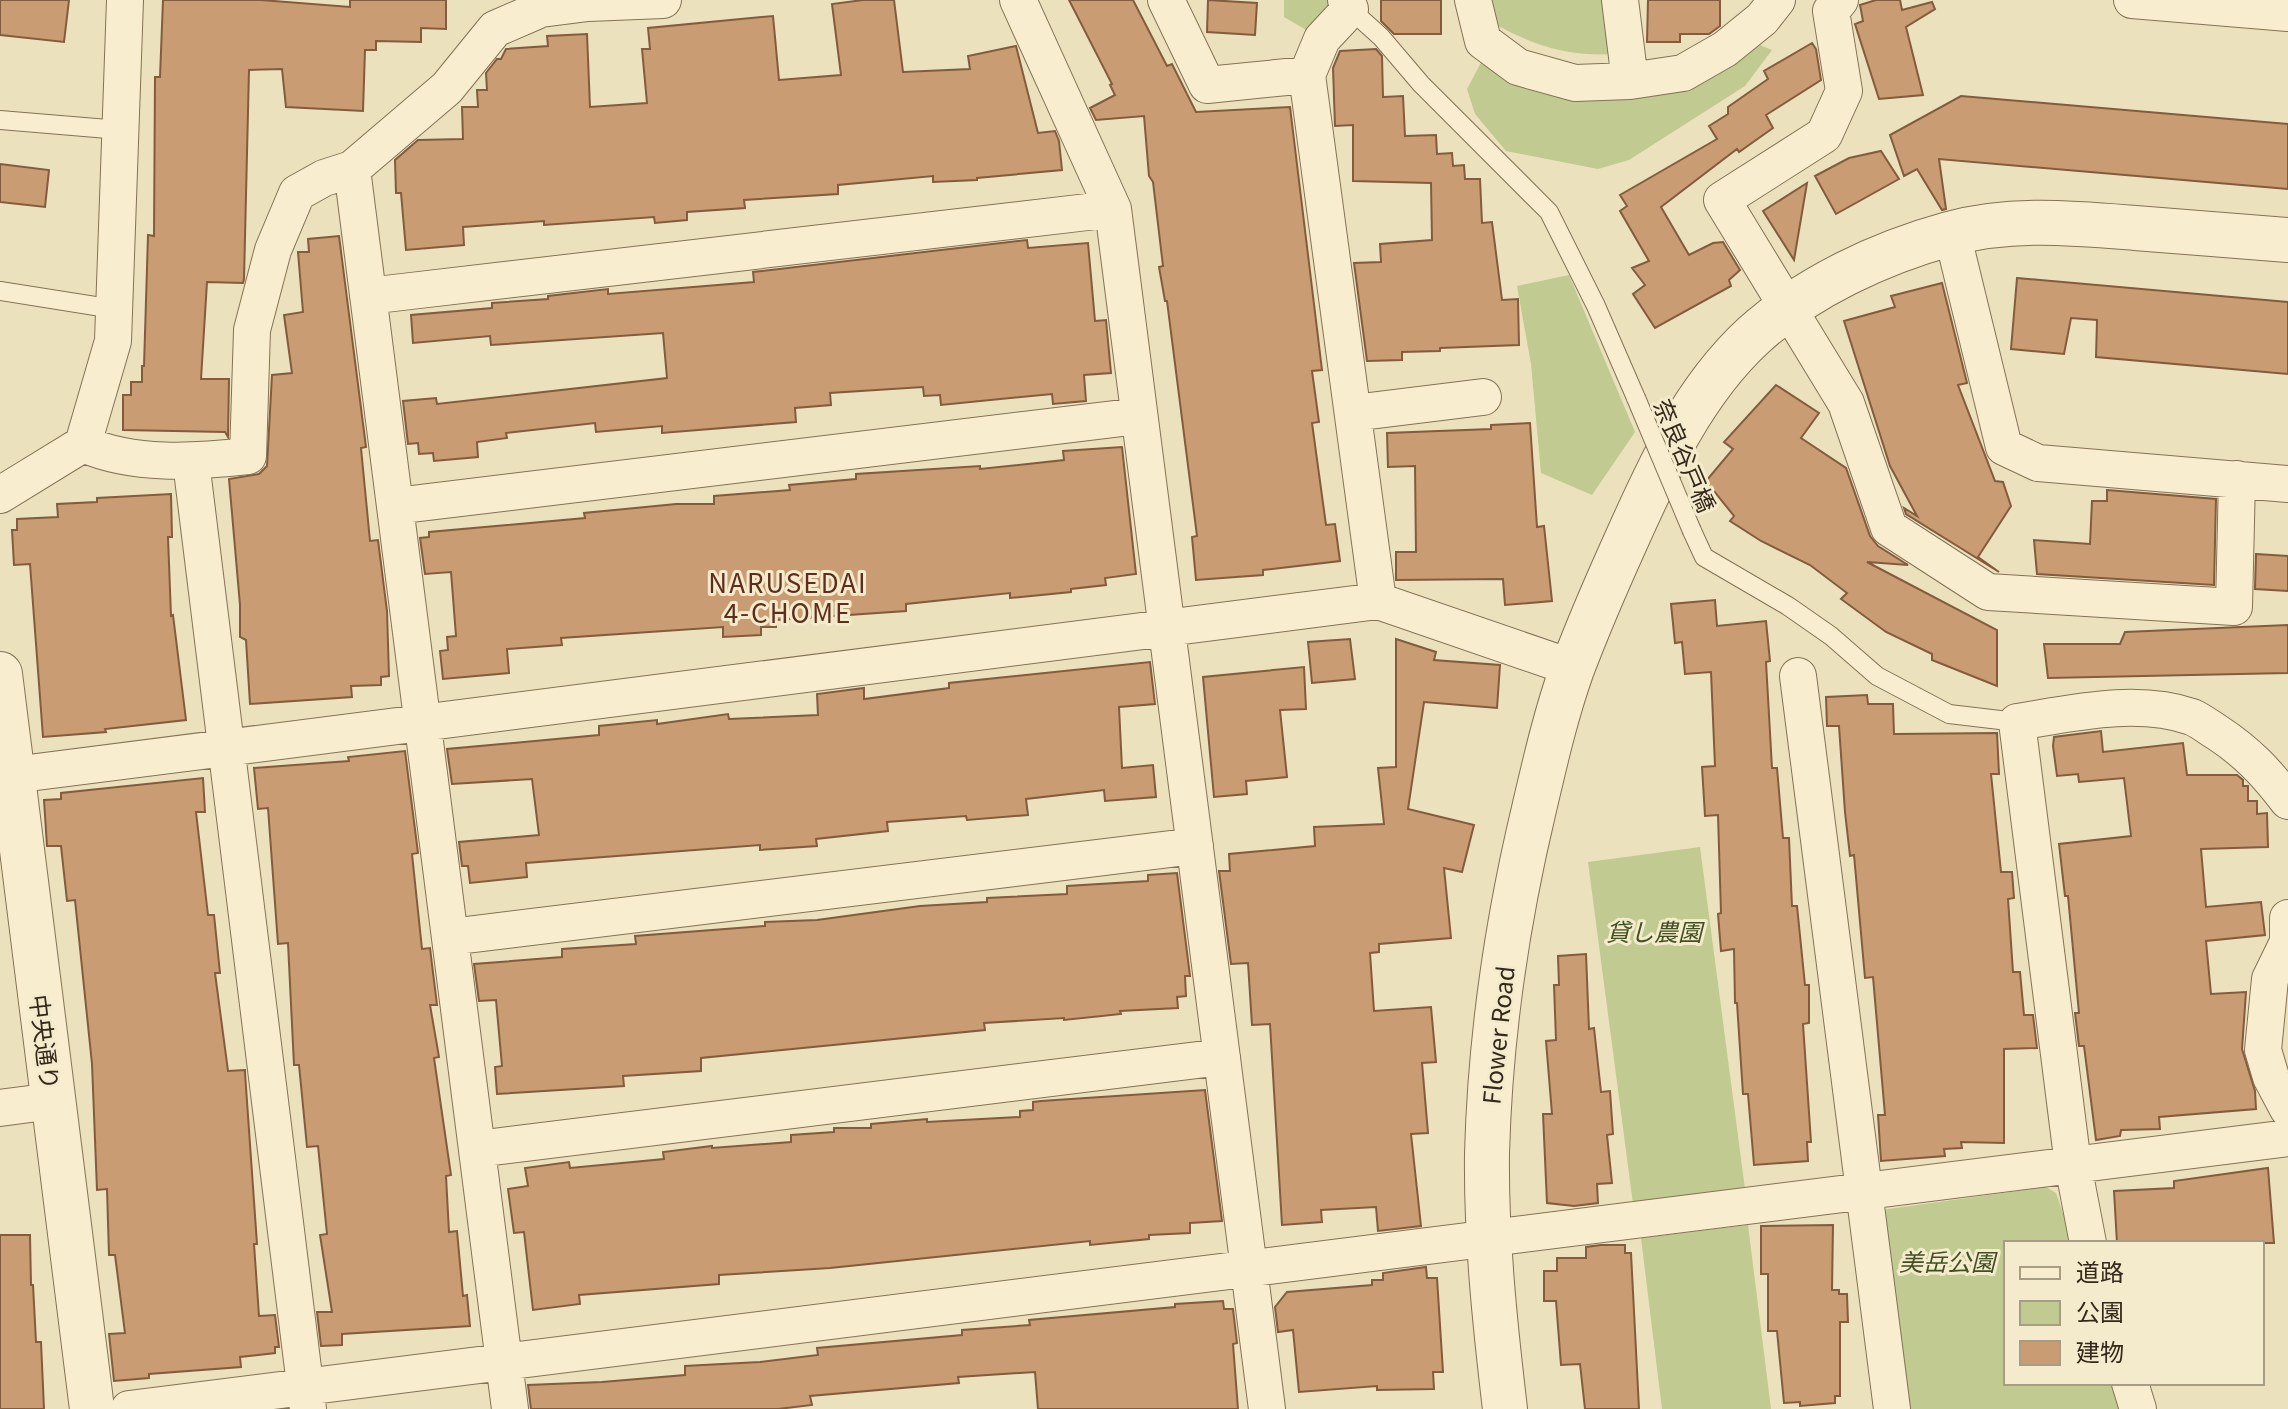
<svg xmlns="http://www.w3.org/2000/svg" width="2288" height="1409" viewBox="0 0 2288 1409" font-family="Georgia,'Noto Sans JP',serif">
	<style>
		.green { fill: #c0ca91 }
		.building { fill: #ca9c73; stroke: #825c3d; stroke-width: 2 }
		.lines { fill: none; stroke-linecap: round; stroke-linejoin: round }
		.service-casing { stroke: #847156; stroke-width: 20 }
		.minor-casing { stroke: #847156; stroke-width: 38 }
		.tertiary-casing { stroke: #847156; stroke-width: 46 }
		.service { stroke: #f8eecf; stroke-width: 18 }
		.minor { stroke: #f8eecf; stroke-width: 36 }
		.tertiary { stroke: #f8eecf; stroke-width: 44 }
		.service-bridge-casing { stroke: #847156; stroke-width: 20; stroke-linecap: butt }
		.service-bridge { stroke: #f8eecf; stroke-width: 18 }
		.labels { text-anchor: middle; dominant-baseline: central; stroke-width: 6; stroke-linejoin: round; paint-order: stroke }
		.street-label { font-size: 24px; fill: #33281b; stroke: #f4ebcc }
		.park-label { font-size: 24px; font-style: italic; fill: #414f22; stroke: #f4ebcc }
		.neighbourhood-label { font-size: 26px; letter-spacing: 2px; fill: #5f2d1b; stroke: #f4ebcc }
	</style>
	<rect width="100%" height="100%" fill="#ece1bd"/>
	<path class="green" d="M1284,0H1347L1322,39L1284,17Z
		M1492,0H1607L1615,54C1572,57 1534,46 1497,25Z
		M1760,45L1772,50L1745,86L1629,160L1598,169L1506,151L1475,114L1467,89L1484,57L1699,84Z
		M1569,275L1635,432L1592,495L1541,473L1531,364L1517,286Z
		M1700,847L1745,1189L1633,1204L1588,862Z
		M2046,1187L2056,1193L2073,1243H2006V1383H2111L2119,1409H1907L1881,1210Z
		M1748,1225L1771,1409H1662L1641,1238Z"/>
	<path class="building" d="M0,0H69L64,42L0,35Z
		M163,0H261L350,7V0H446V29L421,28V42L376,41V50H365L363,111L286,107L282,69L249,70L244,279L243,283L207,282L201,379H229L228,437L225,432L123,430V395H131V382H142V366H144L148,235L154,236L155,77H160Z
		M863,0H894L903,72L970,69L968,56L1016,46L1038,133L1055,131L1059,141L1062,170L977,178V180L933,182V176L838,185V194L744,200L745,208L687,212V220L655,223L654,217L544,225V221L463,227L464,245L406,250L401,193H396L395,160L418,140L463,139L462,107H478L477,90H487L486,73L497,59H501L506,49L548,46L547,36L587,34L590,107L647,103L642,49H650L648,28L773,16L779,80L841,75L832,4Z
		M1069,0H1133L1167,66L1172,64L1196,112L1290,107L1322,370L1312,371L1319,422L1312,423L1326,525L1335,524L1340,561L1263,570V575L1196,580L1192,537L1197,536L1167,301H1165L1159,267L1163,266L1153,182L1149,176L1144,116L1096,120L1090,108L1115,95L1110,85L1112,84Z
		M1208,0L1257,3L1255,35L1207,32Z
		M1381,0H1441V34H1394L1381,21Z
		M1648,0H1720V26L1709,34H1680V42H1647Z
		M1876,0H1900L1902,10L1932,2L1935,9L1906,27L1923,95L1879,99L1855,24L1863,21L1860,5Z
		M1812,43L1816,49L1821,80L1766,115L1773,128L1739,152L1737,149L1661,207L1689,255L1713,243L1723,242L1740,270L1729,280L1731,286L1655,328L1633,294L1645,285L1632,268L1649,261L1620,211L1627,206L1620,195L1717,139L1709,126L1728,114V107L1768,79L1764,71Z
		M1376,49L1382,56L1383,97L1403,96L1405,136L1436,135L1437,154L1452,153L1453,166L1464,165L1465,179H1480L1482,223L1492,222L1502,300L1518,299L1519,345L1440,348V351L1402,352V360L1367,361L1354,263L1381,262L1380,244L1432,240L1431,183L1353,181V125L1335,126L1333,68L1340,51Z
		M1961,96L2288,124V189L1939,159L1946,209L1942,210L1917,169L1904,176L1890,135Z
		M1881,151L1899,179L1836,214L1815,176L1849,158Z
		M0,164L49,170L45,207L0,202Z
		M1807,183L1794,260L1763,211Z
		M339,236L366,447L361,448L370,541L378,540L387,611L389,676L381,677V685L351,686L352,697L250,704L246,640L240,637V605L229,479L259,474L267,466L272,375L292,373L284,315L303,312L298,252H309L308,239Z
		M1027,240L1028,248L1088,243L1095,321L1106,320L1111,373L1084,375L1086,401L1053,404L1052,394L941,405L940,395L924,396L923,387L830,393L831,405L795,408L796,422L662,433V426L596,432L595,423L506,433L507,438L477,442L478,457L434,461L433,453L419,454L418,443L408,444L403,401L436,398L437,404L667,378L663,333L491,345L490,336L413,343L411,315L492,308V303L548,299V296L608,289V294L754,282L753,272Z
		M2017,278L2288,302V374L2096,357L2097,320L2071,318L2064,354L2011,349Z
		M1942,283L1967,383L1958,385L1995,481L2003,482L2011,506L1978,557L1999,572L1906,514L1904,508L1917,516L1890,466L1844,321L1895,307L1891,296Z
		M1776,385L1819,413L1801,438L1846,468L1870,536L1878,546L1908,565L1867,562L1997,630V686L1932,660V654L1886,632L1841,599L1847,593L1810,565L1761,541L1730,521L1734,516L1706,481L1733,449L1724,442Z
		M1530,423L1537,527L1544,526L1552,601L1505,605L1503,579L1396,580V552H1416L1415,466L1388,467L1387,433L1491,429V425Z
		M1122,447L1136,574L1105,578L1106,585L1071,589V592L1010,598V593L906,604V611L776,620V627H761V635L723,637V627L561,638L562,645L507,649L509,673L443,679L440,651L448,650L447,637L456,636L451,572L425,574L420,538L429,537V532L585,518L584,513L676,504H714V496L790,490L789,485L856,479V474L980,466V469L1064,460L1063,451Z
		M2107,490L2216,499L2214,585L2037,574L2034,540L2090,544L2092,501H2107Z
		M171,494L172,537H168L171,616L173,615L186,720L105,729L106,732L43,737L30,564L14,565L12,530H17V519L58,517L57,504L97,502V498Z
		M2256,554L2288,556V591L2255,589Z
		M1715,600L1717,626L1766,621L1770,661L1766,662L1772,768H1777L1783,838H1789L1792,906H1797L1805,985H1809V1023L1803,1024L1811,1142H1807L1808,1161L1754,1165L1748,1094H1743L1737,1003H1735L1734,949L1721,951L1718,914L1721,913L1718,815L1705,816L1702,767L1715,766L1711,672L1685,674L1682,642L1675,643L1671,604Z
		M2288,625V673L2048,678L2044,644H2120L2125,632Z
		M1350,639L1355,679L1312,683L1308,642Z
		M1396,639L1436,652L1434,660L1500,665L1497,708L1424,702L1408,809L1474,825L1462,872L1444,868L1451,938L1379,944V952L1370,953L1374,1011L1431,1007L1436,1062L1422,1063L1428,1133L1411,1134L1421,1226L1378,1231L1376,1207L1321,1210L1322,1222L1282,1225L1270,1024L1252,1025L1248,963L1231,964L1219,871H1230L1229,854L1315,846L1314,827L1384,824L1378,768L1396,767Z
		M1150,662L1155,704L1119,707L1122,768L1153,765L1156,797L1105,801L1104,790L1026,799L1028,815L967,820L966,816L887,822L888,831L816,839L817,846L760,850V845L526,863L527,877L470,883L468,866H462L459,842L539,835L532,779L452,784L447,749L599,735V726L657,720V724L728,714L729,719L818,715L817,694L864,688V699L949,688V683Z
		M1304,667L1306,709L1280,710L1287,777L1246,781L1247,794L1214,797L1203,677Z
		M1867,695L1868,704H1893L1894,734L1997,733L1999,774H1991L2001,872H2012L2014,898L2008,899L2013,972H2020L2024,1015H2033L2037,1048L2004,1049V1143L1961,1142L1962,1148L1944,1149L1945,1156L1881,1161L1878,1115H1885L1873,977L1865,978L1854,855L1850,856L1845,812L1839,726H1827L1826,697Z
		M2101,731L2103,752L2183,743L2187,775H2237L2243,780V786H2248V801H2257V814L2267,813L2268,847L2201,849L2206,907L2261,902L2265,935L2206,941L2211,994L2246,992L2242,1049L2255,1091L2256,1109L2159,1117L2160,1129L2121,1130L2120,1136L2096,1140L2084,1046H2079L2075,1013H2079L2068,896H2065L2059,844L2131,836L2124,778L2079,782L2078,774L2057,776L2053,746L2054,737Z
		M405,751L418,853L412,854L422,949L430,948L437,1005H430L439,1057L434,1058L451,1175L446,1176L449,1232L457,1231L463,1296L467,1295L470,1326L342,1334V1345L321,1346L317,1312H332L320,1235L327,1234L318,1146L307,1147L299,1065H294L288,943L278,944L268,808L258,809L254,768L349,761L348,757Z
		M203,778L205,812H196L208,915H214L220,973H215L228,1071L245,1070V1073L257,1244H254L259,1316L275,1315L279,1347H275V1353L240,1357L241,1367L149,1374V1378L114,1381L109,1334L125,1333L115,1255H109L107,1189L97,1190L92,1064L75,900L67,901L61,846H47L44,800L61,799V793Z
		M1177,873L1190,976H1185L1186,996L1177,997L1178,1008L1120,1011L1121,1014L1064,1020V1018L984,1023L985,1030L701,1058V1071L623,1076L624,1086L497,1094L495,1067L502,1066L496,1000L479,1001L474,964L562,957V949L636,944L635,936L765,926V922L817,920L920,906L987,902V898L1067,894V886L1148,881V875Z
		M1586,954L1589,1029L1594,1028L1601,1092L1610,1091L1613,1134L1607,1135L1612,1183L1597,1184L1598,1203L1574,1206L1547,1203L1543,1114H1552L1546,1041L1556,1040L1554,985H1559L1558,956Z
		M1205,1090L1222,1221L1190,1223V1233L1149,1235V1239L1090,1245V1241L830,1268L719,1275V1284L579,1295L580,1304L533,1310L524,1232L514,1233L508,1189L528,1186L525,1168L569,1162L570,1168L664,1159L663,1152L712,1146V1148L791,1142V1135L834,1132V1128H871V1124L927,1119V1122L1020,1117V1111L1033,1110V1102L1041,1101Z
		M2268,1168L2274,1243H2117L2114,1191L2174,1188V1181Z
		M1833,1225L1832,1290H1839V1294H1847L1848,1322H1840V1396H1835V1403L1800,1406V1402L1784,1403L1777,1331H1768V1274H1761V1226Z
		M0,1235H30L31,1285H33L36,1342H41L44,1409H0Z
		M1601,1245H1625V1253H1631L1639,1409H1585L1580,1364L1561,1365L1556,1301H1544V1271H1557V1258H1586V1247Z
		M1426,1267L1427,1278H1437L1443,1372H1433L1434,1389L1377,1390V1386L1299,1392L1293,1330L1278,1332L1275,1307L1287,1292L1372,1285V1280H1383V1273Z
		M1223,1301L1224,1309H1233L1237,1343L1233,1344L1238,1409H1038L1035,1372L958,1377L959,1383L810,1396L812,1405L778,1409H531L528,1385L602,1382L685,1375V1366L760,1362L818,1355L817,1348L962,1335V1330L1030,1325L1029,1320L1175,1307V1304Z"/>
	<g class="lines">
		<defs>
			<path id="service" d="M1350,9L1381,37L1421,84L1549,212L1596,306L1636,398
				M0,120L120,130
				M0,291L114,309
				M1692,531L1704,557L1788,606L1831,636L1877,676L1949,714L2017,722"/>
			<path id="minor" d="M1018,0L1113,209L1267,1409
				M1166,0L1207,85L1307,75
				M1346,0L1350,9L1322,39L1307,75L1378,601L1573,668
				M1473,0L1483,41L1518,67L1575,83L1630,81L1683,73L1725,49L1762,19L1777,0
				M1620,0L1630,81
				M1840,0L1831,11L1844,91L1824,135L1722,200L1846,403L1889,528L1988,592L2234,607L2237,479
				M2132,0L2288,13
				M352,169L510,1409
				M1952,233L2004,447L2038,463L2288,484
				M368,296L1113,209
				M1353,413L1483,397
				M83,444C134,466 194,462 248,456L252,330L273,250L297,193L324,178L352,169L447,88L495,29L541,9L588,3L663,0
				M191,462L308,1409
				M0,495L83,444L113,341L125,0
				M395,506L1139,416
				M1798,676L1892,1409
				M13,775L1378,601
				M2288,918V942L2270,979L2263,1050L2271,1077L2288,1109
				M450,937L1195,846
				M0,1108L53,1101
				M477,1149L1222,1057
				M2088,1243L2073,1165L2017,722C2073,713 2137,698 2192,717C2201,721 2210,728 2218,733C2247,752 2267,773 2288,801
				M2130,1383L2138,1409
				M129,1409L2288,1138"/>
			<path id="tertiary" d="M0,674L92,1409
				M1505,1409C1495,1325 1486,1239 1487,1154C1490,1038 1507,922 1534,809C1545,762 1556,714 1572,669C1588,627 1606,585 1625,543C1658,469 1693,391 1754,335C1807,287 1880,253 1949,234C2010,217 2073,223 2135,228C2186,232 2237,236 2288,240"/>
		</defs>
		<use href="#service" class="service-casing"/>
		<use href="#minor" class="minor-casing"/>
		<use href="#tertiary" class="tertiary-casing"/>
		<use href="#service" class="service"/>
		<use href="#minor" class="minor"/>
		<use href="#tertiary" class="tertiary"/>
		<defs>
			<path id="service-bridge" d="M1636,398L1692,531"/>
		</defs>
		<use href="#service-bridge" class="service-bridge-casing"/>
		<use href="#service-bridge" class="service-bridge"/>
	</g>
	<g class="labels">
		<g class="street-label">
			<text transform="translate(1686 455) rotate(67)">奈良谷戸橋</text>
			<text transform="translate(1497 1035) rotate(-84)">Flower Road</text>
			<text transform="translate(46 1042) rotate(83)">中央通り</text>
		</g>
		<g class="park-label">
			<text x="1654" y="930">貸し農園</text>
			<text x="1947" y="1260">美岳公園</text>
		</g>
		<g class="neighbourhood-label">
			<text x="788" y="581">NARUSEDAI<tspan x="788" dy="30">4-CHOME</tspan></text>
		</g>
	</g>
	<rect x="2004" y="1241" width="260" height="144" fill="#f4ebcc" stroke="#a79d85" stroke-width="2"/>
	<rect x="2020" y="1267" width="40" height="12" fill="#f8eecf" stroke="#a79d85" stroke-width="2"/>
	<text x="2076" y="1281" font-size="24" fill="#33281b">道路</text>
	<rect x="2020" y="1301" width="40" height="24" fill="#c0ca91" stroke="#a79d85" stroke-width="2"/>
	<text x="2076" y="1321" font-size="24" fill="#33281b">公園</text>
	<rect x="2020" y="1341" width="40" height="24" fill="#ca9c73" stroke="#a79d85" stroke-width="2"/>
	<text x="2076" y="1361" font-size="24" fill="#33281b">建物</text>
</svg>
